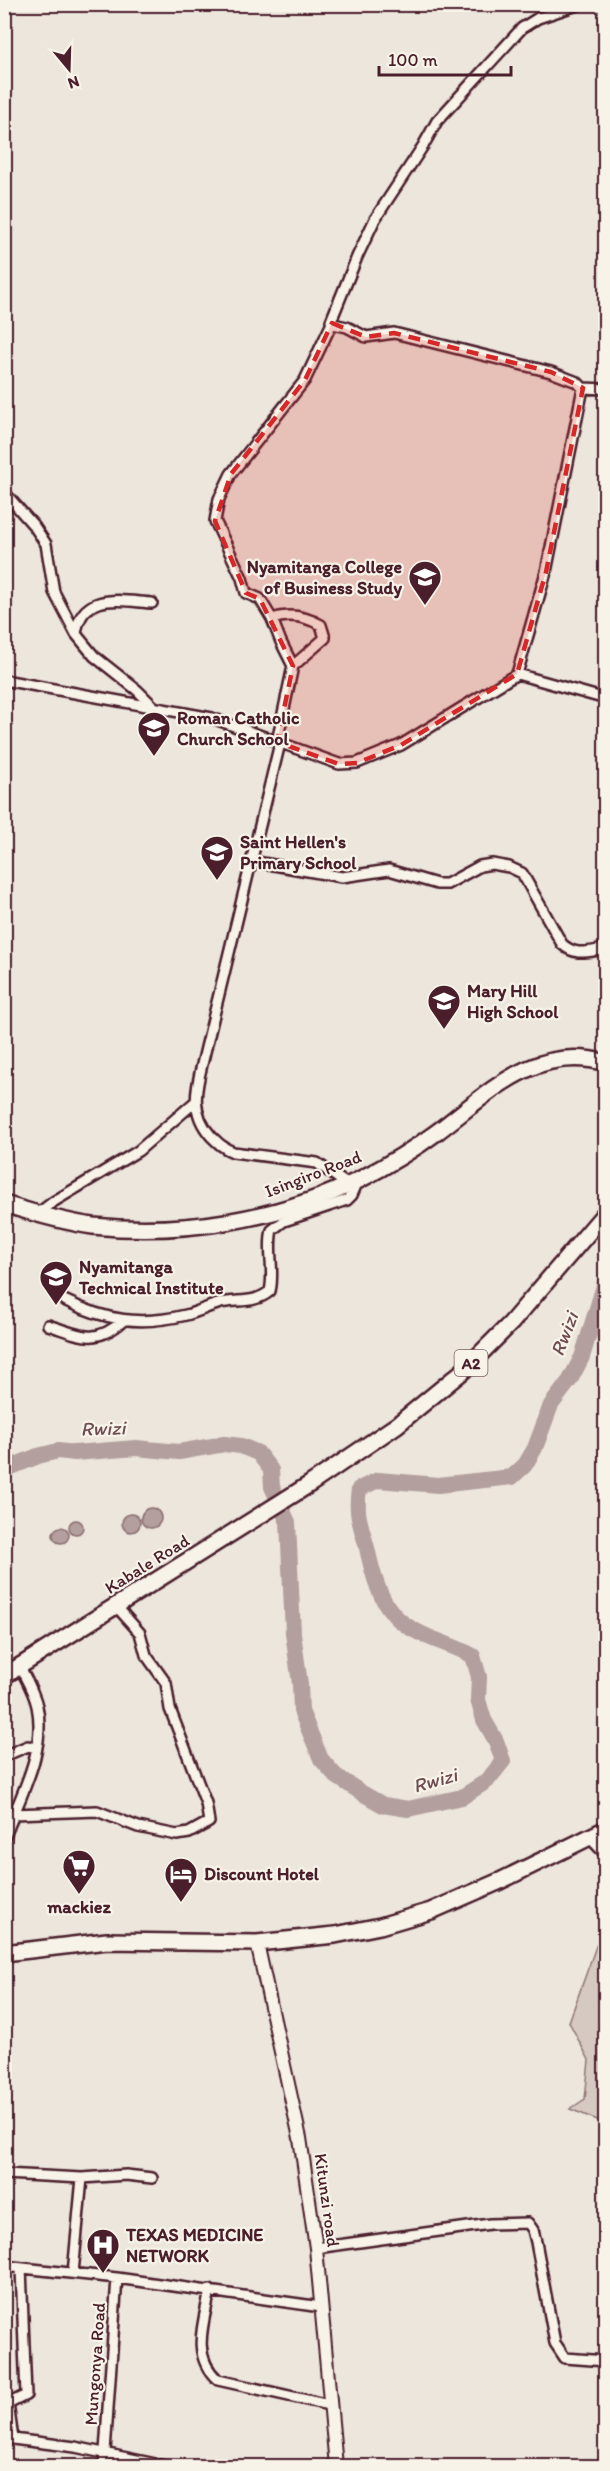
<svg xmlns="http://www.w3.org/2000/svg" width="610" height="2471" viewBox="0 0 610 2471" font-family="Itim,sans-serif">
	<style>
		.green { fill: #d5c9c2; stroke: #907476; stroke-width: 1.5 }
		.water { fill: #b39f9d; stroke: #896c6f; stroke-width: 1.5 }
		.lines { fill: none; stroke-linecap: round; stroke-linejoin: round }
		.river { stroke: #b39f9d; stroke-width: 16 }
		.minor-casing { stroke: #4a1f2b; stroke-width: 14 }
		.tertiary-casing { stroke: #4a1f2b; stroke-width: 16 }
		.primary-casing { stroke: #4a1f2b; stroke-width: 20 }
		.minor { stroke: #f7f3e8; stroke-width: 9 }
		.tertiary { stroke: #f7f3e8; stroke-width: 12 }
		.primary { stroke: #f7f3e8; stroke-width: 15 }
		.marked { fill: #d62828; fill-opacity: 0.2; stroke: #d62828; stroke-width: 4.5; stroke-dasharray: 12 8; stroke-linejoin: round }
		.labels { text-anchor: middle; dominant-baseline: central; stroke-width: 4.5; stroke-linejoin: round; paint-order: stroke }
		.shield { fill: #f7f3e8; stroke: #7e5f64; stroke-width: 1.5 }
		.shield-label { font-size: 16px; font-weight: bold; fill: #4a1f2b }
		.poi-label { font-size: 18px; font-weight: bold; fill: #4a1f2b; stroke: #f7f3e8; text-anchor: start }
		.street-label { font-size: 18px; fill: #4a1f2b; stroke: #f7f3e8 }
		.water-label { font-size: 20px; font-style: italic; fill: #6f4c53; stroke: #f7f3e8 }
	</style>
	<rect width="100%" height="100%" fill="#ece6dd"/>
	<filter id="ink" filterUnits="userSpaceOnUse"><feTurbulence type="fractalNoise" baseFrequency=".0167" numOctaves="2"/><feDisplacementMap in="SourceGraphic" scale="12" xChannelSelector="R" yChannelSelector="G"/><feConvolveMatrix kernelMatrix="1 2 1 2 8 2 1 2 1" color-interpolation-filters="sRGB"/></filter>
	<g filter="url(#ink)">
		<path class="green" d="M605,1921L606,2123H605L570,2109L585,2099L589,2060L569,2022Z"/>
		<path class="water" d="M141 1518a10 10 0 1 1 20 0a10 10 0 1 1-20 0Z
			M122 1523a9 9 0 1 1 18 0a9 9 0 1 1-18 0Z
			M69 1527a7 7 0 1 1 14 0a7 7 0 1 1-14 0Z
			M53 1535a8 8 0 1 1 16 0a8 8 0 1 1-16 0Z"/>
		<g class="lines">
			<path class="river" d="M4,1470L38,1456L58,1451L75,1453L136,1448L179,1452L224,1444L241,1446L258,1453L271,1470L272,1487L288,1522L293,1633L300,1684L301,1711L321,1759L336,1776L362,1793L383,1805L408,1809L462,1797L487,1781L503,1761L496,1741L484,1720L478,1700L479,1677L473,1656C454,1645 433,1641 414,1630C382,1614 374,1580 367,1548C361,1524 355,1516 359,1489L378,1480L438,1485L512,1477L525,1465L535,1448L551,1405L570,1380L582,1357L606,1279"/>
			<defs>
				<path id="minor" d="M580,4L538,18L522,28L437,121L423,146L375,219L357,257L331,321L333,324L347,327L366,337L394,333L551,372L577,382L583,388L606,389
					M4,492L34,526L46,544L54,592L76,634L94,656L137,690L154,707
					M272,619L281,642L293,666
					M76,634C81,591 121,601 152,603
					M517,674L546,572L583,388
					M4,680L212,718L339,764L357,763L401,745L517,674L606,699
					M277,742L293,666L325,638L321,625C305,616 289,613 272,619L260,599L246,593L242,578L215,521L219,499L231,474L305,380L332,323
					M280,743L205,1052C198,1083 187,1109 211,1136C218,1143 223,1148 233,1152L317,1163L348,1185
					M251,861L342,877L389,870L437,884H447L480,866L492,864L509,867L522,873L562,944C576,957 588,951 606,949
					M37,1214L53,1202L138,1151L195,1102
					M64,1300C106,1321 140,1326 186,1315C198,1312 209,1306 221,1303C238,1299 255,1304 270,1291C275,1271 267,1250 272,1230L284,1221L347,1200L352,1195L358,1181
					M48,1325C80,1335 94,1346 123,1321
					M4,1756L28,1746L36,1748
					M13,1814L97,1811L138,1827L177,1835L189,1833L209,1822L206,1803L170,1709L166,1683L146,1655L140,1633L117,1607
					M589,1837L606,1855
					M4,1839C19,1798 47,1751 37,1706C34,1692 26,1679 20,1667
					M4,2174L82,2178L73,2273
					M82,2178L126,2175L152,2178
					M316,2248L490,2224L528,2223L533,2230L536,2242L555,2343L565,2358L606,2361
					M4,2266L117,2278L321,2307
					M21,2268L26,2395L8,2404L13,2439L75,2447L165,2466
					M210,2290C204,2323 190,2355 218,2380L329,2405
					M104,2466L117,2278"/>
				<path id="tertiary" d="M257,1943L300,2138L316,2248L336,2466"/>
				<path id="primary" d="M4,1204C33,1213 63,1222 93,1226C182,1235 279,1220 359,1180C386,1166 413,1150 437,1132C488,1094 535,1043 606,1063
					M4,1676L310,1484L397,1425L463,1371L511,1323L606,1212
					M4,1953L107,1941L257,1943L335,1935L380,1926L431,1911L500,1881L606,1829"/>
			</defs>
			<use href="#minor" class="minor-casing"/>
			<use href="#tertiary" class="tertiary-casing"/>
			<use href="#primary" class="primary-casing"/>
			<use href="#minor" class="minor"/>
			<use href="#tertiary" class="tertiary"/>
			<use href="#primary" class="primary"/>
		</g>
	</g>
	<path class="marked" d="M332,323L366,337L394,333L551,372L583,388L546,572L517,674L401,745L357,763L339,764L277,742L293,666L260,599L246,593L215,521L231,474L305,380Z"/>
	<defs>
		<symbol id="school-pin" viewBox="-11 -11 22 30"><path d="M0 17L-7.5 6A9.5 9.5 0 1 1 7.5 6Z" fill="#4a1f2b" stroke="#f7f3e8"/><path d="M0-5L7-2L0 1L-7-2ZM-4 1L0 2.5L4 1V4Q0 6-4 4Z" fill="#fff"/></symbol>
		<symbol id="supermarket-pin" viewBox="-11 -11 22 30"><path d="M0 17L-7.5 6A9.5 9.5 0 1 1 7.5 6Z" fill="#4a1f2b" stroke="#f7f3e8"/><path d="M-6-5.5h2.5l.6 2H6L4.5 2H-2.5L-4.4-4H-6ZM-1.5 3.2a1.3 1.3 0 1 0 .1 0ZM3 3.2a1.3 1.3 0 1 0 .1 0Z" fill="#fff"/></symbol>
		<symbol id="hotel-pin" viewBox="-11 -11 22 30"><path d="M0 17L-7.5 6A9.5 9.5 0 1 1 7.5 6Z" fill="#4a1f2b" stroke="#f7f3e8"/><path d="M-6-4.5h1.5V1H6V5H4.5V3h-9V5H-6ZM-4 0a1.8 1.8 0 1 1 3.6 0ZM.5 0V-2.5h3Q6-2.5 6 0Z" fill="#fff"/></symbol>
		<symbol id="hospital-pin" viewBox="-11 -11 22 30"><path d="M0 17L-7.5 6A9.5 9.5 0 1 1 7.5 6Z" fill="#4a1f2b" stroke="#f7f3e8"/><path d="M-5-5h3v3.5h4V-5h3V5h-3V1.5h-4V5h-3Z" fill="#fff"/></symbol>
	</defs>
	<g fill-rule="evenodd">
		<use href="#school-pin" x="406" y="558" width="38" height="52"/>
		<use href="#school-pin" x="135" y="709" width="38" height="52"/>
		<use href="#school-pin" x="198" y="833" width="38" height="52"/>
		<use href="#school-pin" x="425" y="982" width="38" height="52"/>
		<use href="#school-pin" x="37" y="1258" width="38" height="52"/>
		<use href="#supermarket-pin" x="60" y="1847" width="38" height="52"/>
		<use href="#hotel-pin" x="162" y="1855" width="38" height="52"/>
		<use href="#hospital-pin" x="84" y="2226" width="38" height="52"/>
	</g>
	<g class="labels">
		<rect class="shield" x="454.5" y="1350" width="33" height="26" rx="4.5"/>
		<g class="shield-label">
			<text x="471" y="1363">A2</text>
		</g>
		<g class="poi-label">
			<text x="402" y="567" text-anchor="end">Nyamitanga College<tspan x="402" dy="21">of Business Study</tspan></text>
			<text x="177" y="718">Roman Catholic<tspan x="177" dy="21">Church School</tspan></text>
			<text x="240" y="842">Saint Hellen's<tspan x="240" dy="21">Primary School</tspan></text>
			<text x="467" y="991">Mary Hill<tspan x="467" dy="21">High School</tspan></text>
			<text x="79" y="1267">Nyamitanga<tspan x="79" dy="21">Technical Institute</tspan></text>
			<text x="204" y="1874">Discount Hotel</text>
			<text x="79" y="1907" text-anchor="middle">mackiez</text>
			<text x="126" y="2235">TEXAS MEDICINE<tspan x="126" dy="21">NETWORK</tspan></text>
		</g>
		<g class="street-label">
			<text transform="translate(313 1174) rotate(-21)">Isingiro Road</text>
			<text transform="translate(147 1564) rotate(-32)">Kabale Road</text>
			<text transform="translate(327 2200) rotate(82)">Kitunzi road</text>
			<text transform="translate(95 2364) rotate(-86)">Mungonya Road</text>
		</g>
		<g class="water-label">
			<text transform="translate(564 1334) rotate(-69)">Rwizi</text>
			<text transform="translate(103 1428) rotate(-2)">Rwizi</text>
			<text transform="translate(435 1780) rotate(-16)">Rwizi</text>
		</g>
	</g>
	<rect width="610" height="2471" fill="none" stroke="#f7f3e8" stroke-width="24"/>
	<rect x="12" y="12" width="586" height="2447" fill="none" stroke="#4a1f2b" stroke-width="2" filter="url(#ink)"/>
	<g transform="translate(69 69) rotate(161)" stroke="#f7f3e8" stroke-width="4.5" paint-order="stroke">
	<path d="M0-4.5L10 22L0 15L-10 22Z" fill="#4a1f2b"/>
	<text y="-9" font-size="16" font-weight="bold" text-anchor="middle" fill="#4a1f2b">N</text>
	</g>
	<path d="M379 66v9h132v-9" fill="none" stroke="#4a1f2b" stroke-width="3"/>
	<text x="388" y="66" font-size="18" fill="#4a1f2b" stroke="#f7f3e8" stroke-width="4.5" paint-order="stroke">100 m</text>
</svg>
